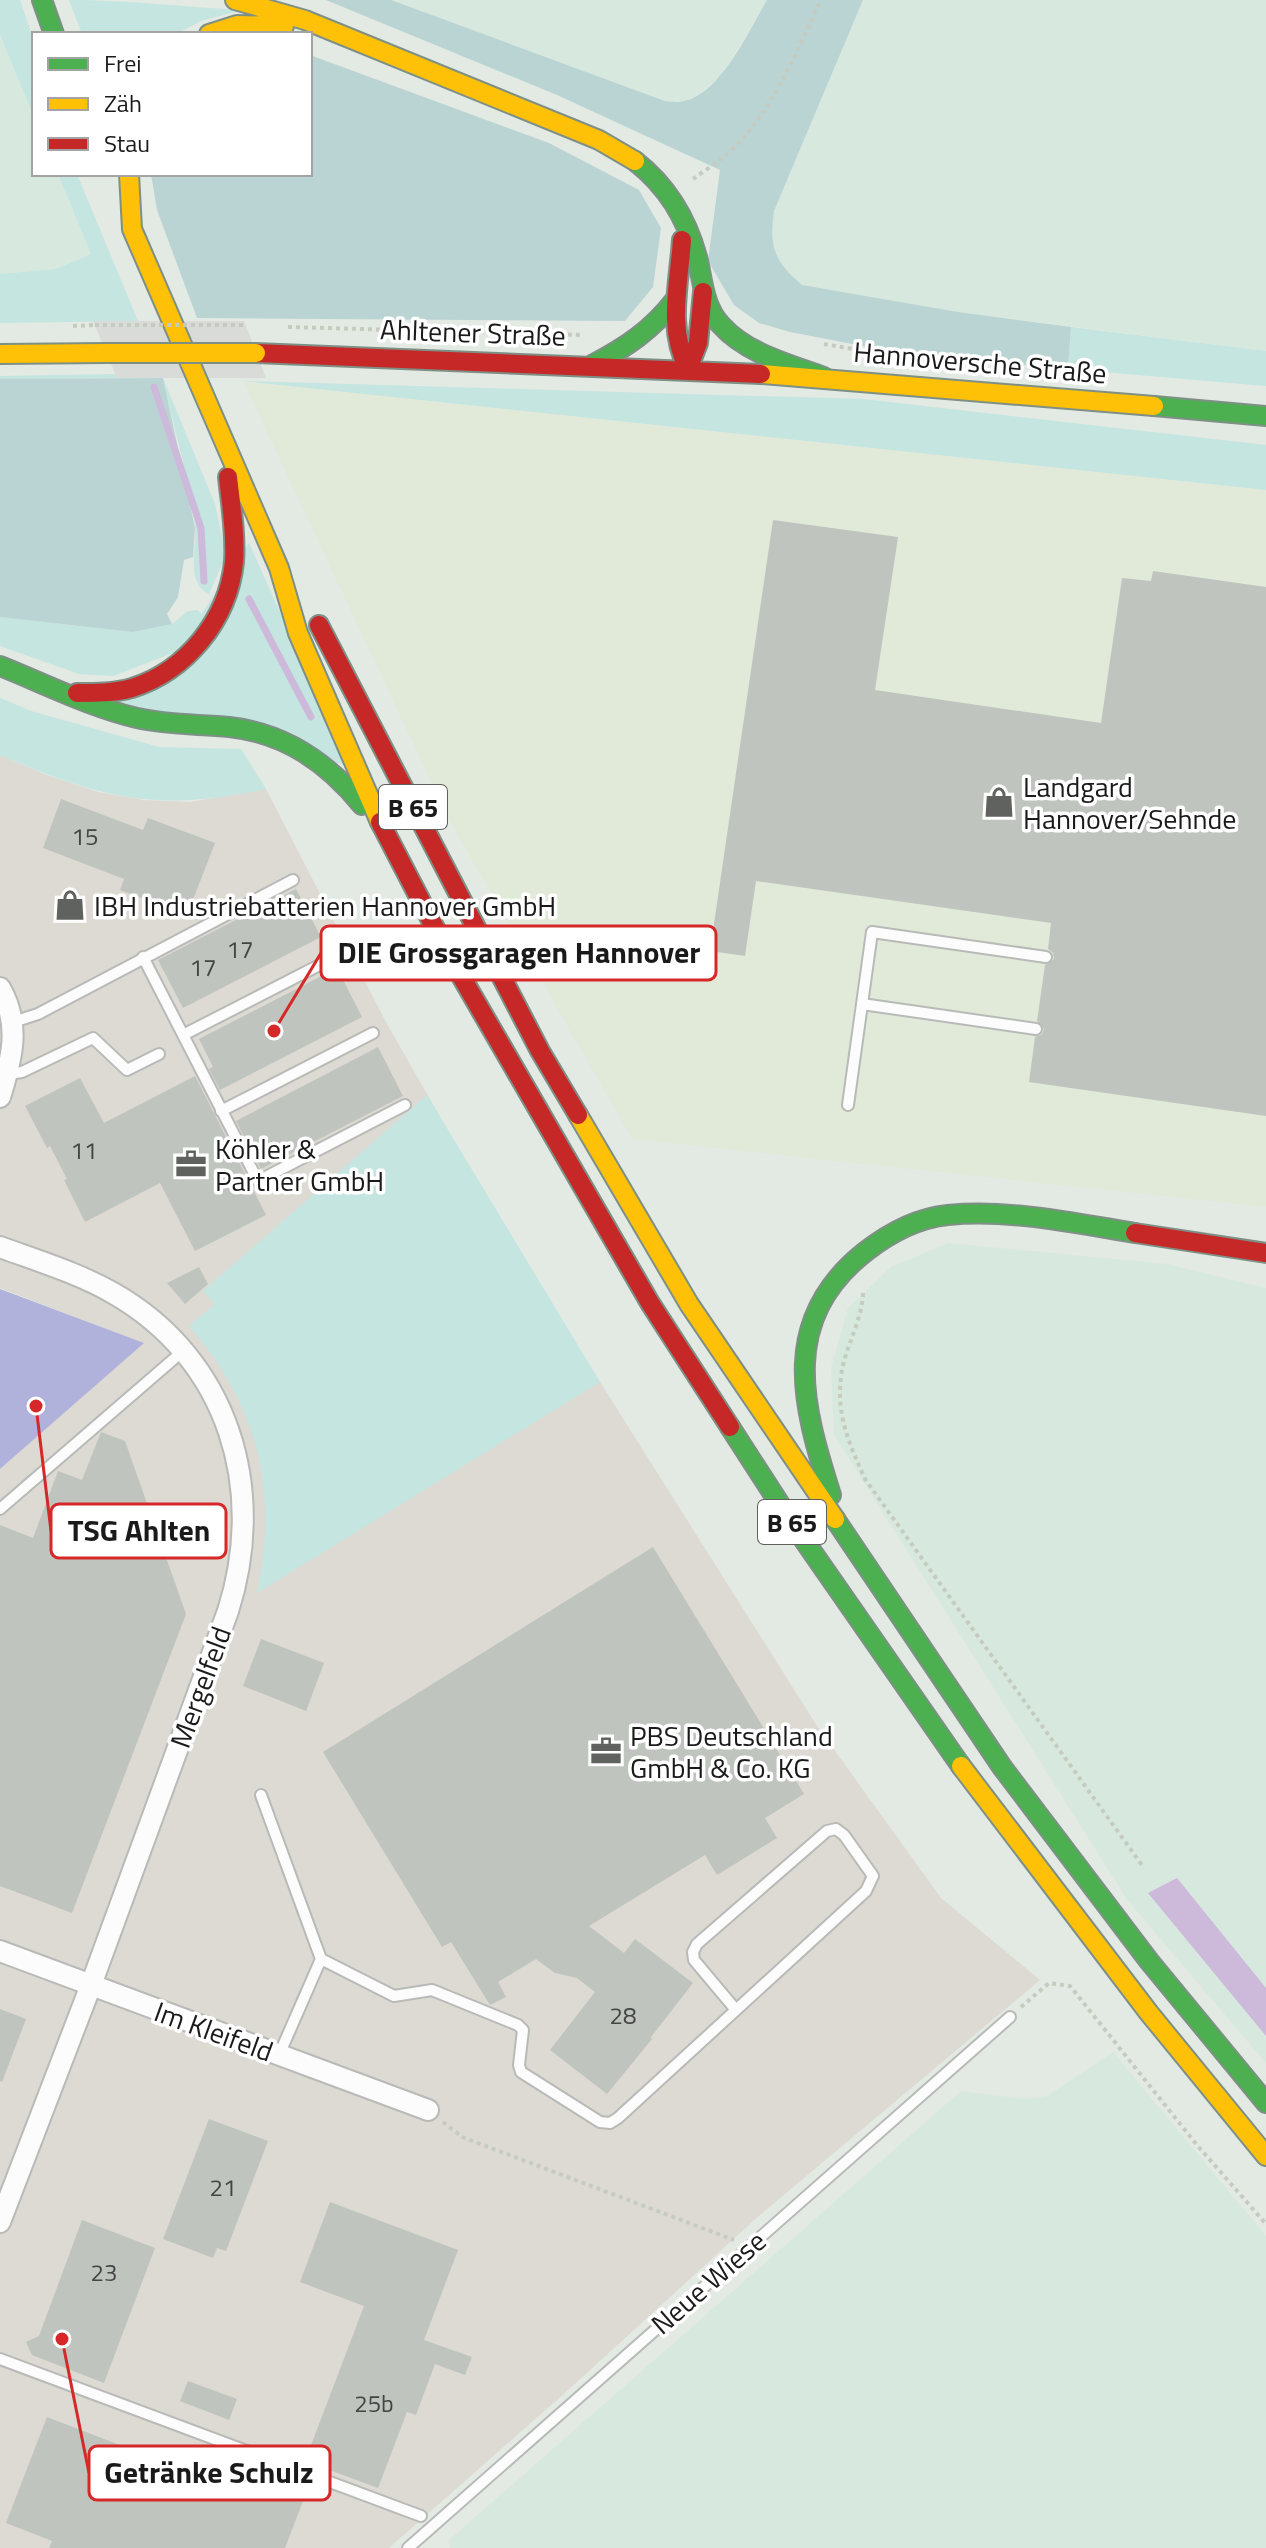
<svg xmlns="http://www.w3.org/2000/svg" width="1266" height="2548" viewBox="0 0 1266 2548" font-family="'Titillium Web',sans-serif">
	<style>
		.commercial { fill: #e1ead9 }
		.industrial { fill: #dcdad2 }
		.farmland { fill: #d7e9de }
		.grass { fill: #c4e5e0 }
		.forest { fill: #bad4d4 }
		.pitch { fill: #b0b2db }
		.water { fill: #cdb9d9 }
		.pier { fill: #d8dbd8 }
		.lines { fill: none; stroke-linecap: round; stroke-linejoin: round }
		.stream { stroke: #cdb9d9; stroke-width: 7 }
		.building { fill: #bfc4bf }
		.lane-casing { stroke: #b8bab8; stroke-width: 14 }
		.street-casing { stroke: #b8bab8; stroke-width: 24 }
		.fast-casing { stroke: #7e9086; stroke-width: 22 }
		.slow-casing { stroke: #7e9086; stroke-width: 22 }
		.jam-casing { stroke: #7e9086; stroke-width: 22 }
		.path { stroke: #c5ccbf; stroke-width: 4; stroke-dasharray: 4 4; stroke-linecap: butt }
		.lane { stroke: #fbfcfb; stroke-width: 10 }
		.street { stroke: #fbfcfb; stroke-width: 20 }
		.fast { stroke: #4caf50; stroke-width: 18 }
		.slow { stroke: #ffc107; stroke-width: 18 }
		.jam { stroke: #c62828; stroke-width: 18 }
		.slow-bridge-casing { stroke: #7e9086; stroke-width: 22; stroke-linecap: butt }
		.path-bridge { stroke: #c5ccbf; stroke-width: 4; stroke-dasharray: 4 4; stroke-linecap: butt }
		.slow-bridge { stroke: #ffc107; stroke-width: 18 }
		.labels { text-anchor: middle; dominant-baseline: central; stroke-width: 7; stroke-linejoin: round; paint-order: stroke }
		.number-label { font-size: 24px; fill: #434443 }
		.shield { fill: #fff; stroke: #5f5f5f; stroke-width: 2 }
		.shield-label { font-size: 26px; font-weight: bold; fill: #1a1a1a }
		.street-label { font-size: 28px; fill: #1a1a1a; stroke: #fff }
		.poi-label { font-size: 28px; fill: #1a1a1a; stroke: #fff; text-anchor: start }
		.leader { fill: none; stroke: #d62828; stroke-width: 3 }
		.callout-dot { fill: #d62828; stroke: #fff; stroke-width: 3 }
		.callout { fill: #fff; stroke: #d62828; stroke-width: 3 }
		.callout-label { font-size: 30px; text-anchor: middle; font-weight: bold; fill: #1a1a1a }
	</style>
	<rect width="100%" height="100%" fill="#e3e9e3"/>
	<path class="commercial" d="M243,381L1266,490V1207L632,1139L448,818Z"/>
	<path class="industrial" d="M0,755L44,774L98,792L144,800L190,802L266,789L387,1024L484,1194L600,1382L817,1726L941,1898L1040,1980L761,2214L566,2392L389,2548H0V1469L143,1343L0,1288Z"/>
	<path class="farmland" d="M391,0H767L724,72L700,94L684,102L665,101Z
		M863,0H1266V351L958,312L801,285L785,271L777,259L770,237L774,211Z
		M0,35L34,117V174H58L91,254L56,269L0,274Z
		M948,1243L1167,1264L1266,1288V2063L1128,1901L834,1435L831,1368L848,1308L891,1267Z
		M1113,2052L1266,2236V2548H450L448,2541L961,2091L1025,2099L1047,2096Z"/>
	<path class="grass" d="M0,0H20L34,41V117L0,35Z
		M69,0C127,0 184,7 242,10L201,21L176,34H82Z
		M58,174H77L138,321L0,323V274L56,269L91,254Z
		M1071,327L1266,351V386L1068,369Z
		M115,374L117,378L0,379V376Z
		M163,378L215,504L226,555L209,594C184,582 198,547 195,525C189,476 173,426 163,378Z
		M243,381L863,399L1266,445V490Z
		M249,543L349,766L99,696L149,692Z
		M198,610L202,615L178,651L113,676L79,674L0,646V617L133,632L172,624L188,611Z
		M0,698L31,711L159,747L241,749L266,789C157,813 100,798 0,755Z
		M427,1095L600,1382L257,1593C279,1491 258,1405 189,1326L215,1304L203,1291Z"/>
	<path class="forest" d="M326,0H391L665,101C670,101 678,103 684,101C721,93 749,30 767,0H863L774,211C769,247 774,261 802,285L958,312L1071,327L1068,369L894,352L790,332L759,323L734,305L708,261L720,170L557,95Z
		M310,55L549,143L639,190L661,228L653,287L625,321L197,318L157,210L151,174H310Z
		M163,378L195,528L193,557L184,560L178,597L167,614L172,624L133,632L0,617V379Z"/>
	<path class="pitch" d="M0,1289L144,1343L0,1469Z"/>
	<path class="water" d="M1177,1878L1266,1988V2036L1148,1893Z"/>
	<path class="pier" d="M93,321H244L266,378H117Z"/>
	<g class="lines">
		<path class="stream" d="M154,387L201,528L204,581
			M249,599L311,717"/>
	</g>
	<path class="building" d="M773,520L898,537L875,690L1101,723L1122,578L1151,581L1153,571L1266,587V1116L1029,1082L1035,1037L1042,1034L1044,1029L1037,1021L1045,965L1054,959L1053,953L1048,949L1051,923L756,881L745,956L710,951Z
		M61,799L143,830L148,818L215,843L187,915L120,890L124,879L43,848Z
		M296,889L321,937L183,1008L158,960Z
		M337,968L362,1017L220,1090L209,1069L213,1067L199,1039Z
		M378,1047L403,1096L261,1169L236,1121Z
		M195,1076L266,1215L195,1251L160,1183L85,1222L64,1180L67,1179L50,1146L47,1148L25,1106L80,1078L104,1123Z
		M199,1267L208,1284L185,1304L167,1283Z
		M101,1432L125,1441L186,1614L72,1913L0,1886V1525L33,1538L58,1471L82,1480Z
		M653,1547L804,1794L765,1818L777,1838L717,1875L705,1855L589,1926L624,1953L635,1939L693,1983L651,2037L652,2039L607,2094L550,2050L595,1992L577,1978L555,1973L536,1959L498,1982L506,1997L490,2005L451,1942L442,1947L323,1752Z
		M261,1639L324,1663L306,1711L243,1686Z
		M0,2009L26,2019L2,2082L0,2081Z
		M209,2119L268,2141L226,2251L217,2248L213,2258L163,2239Z
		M330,2202L458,2250L424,2340L472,2357L465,2375L435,2364L416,2415L407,2412L378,2488L305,2461L364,2306L300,2282Z
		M82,2220L155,2248L104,2383L32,2355L26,2342L39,2336Z
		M188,2381L237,2399L229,2420L180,2401Z
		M47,2417L190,2472L195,2459L303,2501L285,2548H49L52,2541L6,2523Z"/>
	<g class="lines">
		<defs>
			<path id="lane" d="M143,957L258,1181L405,1105
				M862,1004L872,932L1046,957
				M13,1022L38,1014L293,880
				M183,1035L335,957
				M8,1074L22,1072L93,1038L127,1070L159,1054
				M848,1105L862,1004L1036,1029
				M221,1111L373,1033
				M0,1509L183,1351
				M261,1795L321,1959L279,2055
				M321,1959L394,1996L432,1990L518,2025L523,2030L519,2065L521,2072L600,2122L610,2123L618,2118L866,1891L873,1876L844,1835L836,1829L827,1831L697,1944L693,1952L694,1960L736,2010
				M0,2359L421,2516
				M408,2548L1010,2017"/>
			<path id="street" d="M0,988C21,1024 12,1059 0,1097
				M0,1247C38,1261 78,1273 113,1293C229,1359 267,1489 228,1611L91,1985L0,2222
				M0,1951L428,2110"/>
			<path id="fast" d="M42,0L54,34
				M635,161C667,186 686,217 697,257C703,280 703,306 721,325C747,354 789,364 824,377
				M592,365C625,348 652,330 675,300
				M1154,406L1266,416
				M0,666C45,684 90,707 137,718C168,725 198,724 229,727C285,733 327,762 362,805
				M730,1427L790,1520L961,1766
				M831,1495C802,1404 779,1320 865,1252C888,1234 918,1218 948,1215C1009,1209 1074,1223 1135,1233
				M835,1519L1002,1767L1149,1961L1266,2103"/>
			<path id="slow" d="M235,0L305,20L599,140L635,161
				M209,34L237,25L284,26
				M129,174L132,229L279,568L298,633L380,822
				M0,354L106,353
				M761,374L1154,406
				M578,1115L689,1304L835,1519
				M961,1766L1149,2013L1266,2156"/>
			<path id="jam" d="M682,240C679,285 667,327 688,369L698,343L703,292
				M256,353L761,374
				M319,625L540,1051L578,1115
				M77,693C95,693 114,693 132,688C186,671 228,620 234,562C236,534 231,505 228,477
				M380,822L450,957L650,1303L730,1427
				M1135,1233L1266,1253"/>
		</defs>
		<use href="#lane" class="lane-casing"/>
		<use href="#street" class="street-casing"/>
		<use href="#fast" class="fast-casing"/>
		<use href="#slow" class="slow-casing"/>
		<use href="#jam" class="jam-casing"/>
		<path class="path" d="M693,179C704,171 717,163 728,153C773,112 795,54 821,0
			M73,326L95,325
			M288,327L583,335
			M824,344L894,356
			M863,1293C862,1323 844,1348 841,1377C836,1416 850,1445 865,1479L1144,1868
			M1021,2007L1049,1983L1070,1986L1197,2145L1266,2224
			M443,2122L462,2137L734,2240"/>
		<use href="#lane" class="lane"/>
		<use href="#street" class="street"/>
		<use href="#fast" class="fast"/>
		<use href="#slow" class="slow"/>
		<use href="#jam" class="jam"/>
		<defs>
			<path id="slow-bridge" d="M106,353H256"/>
		</defs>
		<use href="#slow-bridge" class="slow-bridge-casing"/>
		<path class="path-bridge" d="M95,325H245"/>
		<use href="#slow-bridge" class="slow-bridge"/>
	</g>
	<defs>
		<symbol id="shop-bare" viewBox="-9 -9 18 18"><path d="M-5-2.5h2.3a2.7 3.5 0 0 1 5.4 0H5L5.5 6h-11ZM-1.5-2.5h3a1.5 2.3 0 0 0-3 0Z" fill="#606260" stroke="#fff" stroke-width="2.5" paint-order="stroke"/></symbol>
		<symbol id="office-bare" viewBox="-9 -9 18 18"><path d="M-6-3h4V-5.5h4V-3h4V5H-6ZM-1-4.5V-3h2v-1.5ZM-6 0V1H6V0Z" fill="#606260" stroke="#fff" stroke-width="2.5" paint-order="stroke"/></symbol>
	</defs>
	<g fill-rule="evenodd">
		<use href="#shop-bare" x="977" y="780" width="44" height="44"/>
		<use href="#shop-bare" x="48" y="883" width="44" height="44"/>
		<use href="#office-bare" x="169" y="1142" width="44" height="44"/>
		<use href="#office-bare" x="584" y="1729" width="44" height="44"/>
	</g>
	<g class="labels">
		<g class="number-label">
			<text x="85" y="836">15</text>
			<text x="240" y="949">17</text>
			<text x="203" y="967">17</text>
			<text x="84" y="1150">11</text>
			<text x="623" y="2015">28</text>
			<text x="223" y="2187">21</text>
			<text x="104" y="2272">23</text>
			<text x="374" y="2403">25b</text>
		</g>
		<g class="shield">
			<rect x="379" y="785" width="68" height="44" rx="6"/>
			<rect x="758" y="1500" width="68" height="44" rx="6"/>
		</g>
		<g class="shield-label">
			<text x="413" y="807">B 65</text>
			<text x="792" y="1522">B 65</text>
		</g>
		<g class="street-label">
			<text transform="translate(473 332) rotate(2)">Ahltener Straße</text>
			<text transform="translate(980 362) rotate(5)">Hannoversche Straße</text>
			<text transform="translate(200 1687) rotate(-70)">Mergelfeld</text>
			<text transform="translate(214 2031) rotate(20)">Im Kleifeld</text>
			<text transform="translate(708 2282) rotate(-41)">Neue Wiese</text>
		</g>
		<g class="poi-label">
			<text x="1023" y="786">Landgard<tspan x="1023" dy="32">Hannover/Sehnde</tspan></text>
			<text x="94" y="905">IBH Industriebatterien Hannover GmbH</text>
			<text x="215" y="1148">Köhler &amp;<tspan x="215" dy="32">Partner GmbH</tspan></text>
			<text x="630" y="1735">PBS Deutschland<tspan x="630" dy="32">GmbH &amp; Co. KG</tspan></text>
		</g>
	</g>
	<path class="leader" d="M274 1031L321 953M36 1406L51 1531M62 2339L89 2473"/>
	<g class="callout-dot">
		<circle cx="274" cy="1031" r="8"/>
		<circle cx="36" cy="1406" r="8"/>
		<circle cx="62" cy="2339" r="8"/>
	</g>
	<g class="callout">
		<rect x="321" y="926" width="395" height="54" rx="8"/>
		<rect x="51" y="1504" width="175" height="54" rx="8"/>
		<rect x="89" y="2446" width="241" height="54" rx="8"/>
	</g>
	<g class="callout-label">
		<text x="519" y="963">DIE Grossgaragen Hannover</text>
		<text x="139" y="1541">TSG Ahlten</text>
		<text x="209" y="2483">Getränke Schulz</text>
	</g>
	<rect x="32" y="32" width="280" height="144" fill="#ffffff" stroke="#a3a3a3" stroke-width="2"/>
	<rect x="48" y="58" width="40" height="12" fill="#4caf50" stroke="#a3a3a3" stroke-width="2"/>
	<text x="104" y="72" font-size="24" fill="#1a1a1a">Frei</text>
	<rect x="48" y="98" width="40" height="12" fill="#ffc107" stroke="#a3a3a3" stroke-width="2"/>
	<text x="104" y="112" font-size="24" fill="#1a1a1a">Zäh</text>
	<rect x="48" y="138" width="40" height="12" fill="#c62828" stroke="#a3a3a3" stroke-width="2"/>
	<text x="104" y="152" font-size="24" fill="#1a1a1a">Stau</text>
</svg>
